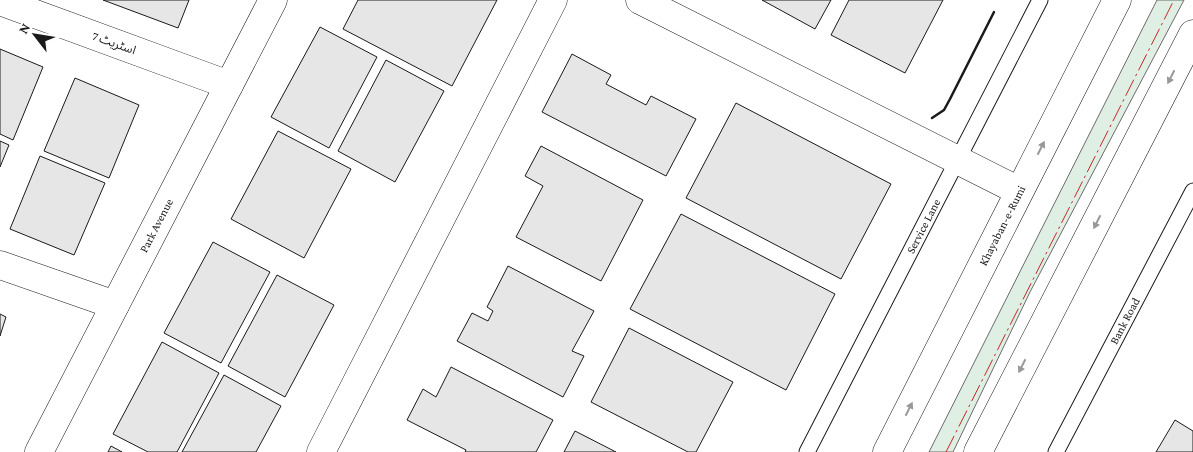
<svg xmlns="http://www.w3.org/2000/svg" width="1193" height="452" viewBox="0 0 1193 452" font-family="'Crimson Pro','Noto Sans Arabic',serif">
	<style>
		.green { fill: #e0efe3; stroke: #6a6a6a }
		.building { fill: #e6e6e6; stroke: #1a1a1a }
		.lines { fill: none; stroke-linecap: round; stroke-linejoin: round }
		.service-casing { stroke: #1a1a1a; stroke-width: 17 }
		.minor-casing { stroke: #1a1a1a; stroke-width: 29 }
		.primary-casing { stroke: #1a1a1a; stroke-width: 29 }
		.service { stroke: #fff; stroke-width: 15 }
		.minor { stroke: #fff; stroke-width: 28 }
		.primary { stroke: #fff; stroke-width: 28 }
		.wall { stroke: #1a1a1a; stroke-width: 2.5 }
		.power { stroke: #c62828; stroke-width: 1; stroke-dasharray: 18 4 2.5 4; stroke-linecap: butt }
		.oneway { fill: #989898 }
		.labels { text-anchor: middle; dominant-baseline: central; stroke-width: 4; stroke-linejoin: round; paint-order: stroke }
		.street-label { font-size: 12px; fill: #1a1a1a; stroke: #fff }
	</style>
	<rect width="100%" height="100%" fill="#fff"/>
	<path class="green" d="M1157,0H1184L1030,292L953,452H929Z"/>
	<path class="building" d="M103,0H189L178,28Z
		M358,0H497L452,86L343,29Z
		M762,0H831L815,29Z
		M849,0H943L905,73L831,35Z
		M320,27L377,57L329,148L271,117Z
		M0,49L43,67L13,140L0,134Z
		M572,54L611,75L606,84L646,105L651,96L696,119L666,176L542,112Z
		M386,60L444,91L395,182L338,151Z
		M75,78L139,105L109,178L44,151Z
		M736,103L891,184L841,279L686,198Z
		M278,131L351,169L304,258L231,219Z
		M0,141L9,145L0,167Z
		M541,146L643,200L601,281L516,237L543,186L525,176Z
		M40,156L105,183L74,255L10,229Z
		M681,214L835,294L786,390L630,309Z
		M213,242L270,272L221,363L164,333Z
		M508,266L594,311L572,351L584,356L563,397L457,341L472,313L488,321L493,311L487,307Z
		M277,275L334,305L285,397L228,366Z
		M0,314L6,317L0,336Z
		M629,328L733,382L696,452H688L591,402Z
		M162,342L219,373L177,452H148L113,434Z
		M451,367L553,420L536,452H465L466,450L407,420L423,389L436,397Z
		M224,375L281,406L256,452H182Z
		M1175,420L1193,431V452H1156Z
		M575,431L616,452H564Z
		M111,446L122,452H108Z"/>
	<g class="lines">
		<defs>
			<g id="service">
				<path id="s1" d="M807,452L1040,0"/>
				<path id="s2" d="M1056,452L1193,191"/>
			</g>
			<g id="minor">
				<path d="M640,0L1019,191"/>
				<path d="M0,1L229,85"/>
				<path d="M0,265L115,305"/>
				<path id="s3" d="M39,452L273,0"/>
				<path d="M321,452L553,0"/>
			</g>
			<g id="primary">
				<path id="s4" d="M887,452L1117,0"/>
				<path d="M978,452L1193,34"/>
			</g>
		</defs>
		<use href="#service" class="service-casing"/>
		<use href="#minor" class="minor-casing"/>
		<use href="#primary" class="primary-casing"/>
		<use href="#service" class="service"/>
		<use href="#minor" class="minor"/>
		<use href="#primary" class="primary"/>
		<path class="wall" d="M932,118L944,110L950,99L994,12"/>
		<path class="power" d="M946,452L1174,0"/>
	</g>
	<defs><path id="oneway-solid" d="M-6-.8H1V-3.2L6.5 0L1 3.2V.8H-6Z" transform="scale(1.25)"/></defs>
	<g class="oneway">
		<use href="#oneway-solid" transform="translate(1171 77) rotate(117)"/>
		<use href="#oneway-solid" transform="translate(1041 148) rotate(-63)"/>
		<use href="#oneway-solid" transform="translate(1097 222) rotate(117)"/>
		<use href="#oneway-solid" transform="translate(1022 366) rotate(117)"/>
		<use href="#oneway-solid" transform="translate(909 409) rotate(-63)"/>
	</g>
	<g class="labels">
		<g class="street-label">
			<text transform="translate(114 43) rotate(20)">اسٹریٹ 7</text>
			<text stroke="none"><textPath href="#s3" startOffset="255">Park Avenue</textPath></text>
			<text stroke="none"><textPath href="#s1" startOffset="254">Service Lane</textPath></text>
			<text stroke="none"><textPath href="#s4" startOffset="254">Khayaban-e-Rumi</textPath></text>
			<text stroke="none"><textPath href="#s2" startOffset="148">Bank Road</textPath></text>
		</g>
	</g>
	<g transform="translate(35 35) rotate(301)" stroke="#ffffff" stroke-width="4" paint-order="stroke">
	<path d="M0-4L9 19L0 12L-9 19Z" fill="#1a1a1a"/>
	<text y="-8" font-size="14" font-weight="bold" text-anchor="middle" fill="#1a1a1a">N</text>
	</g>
</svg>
